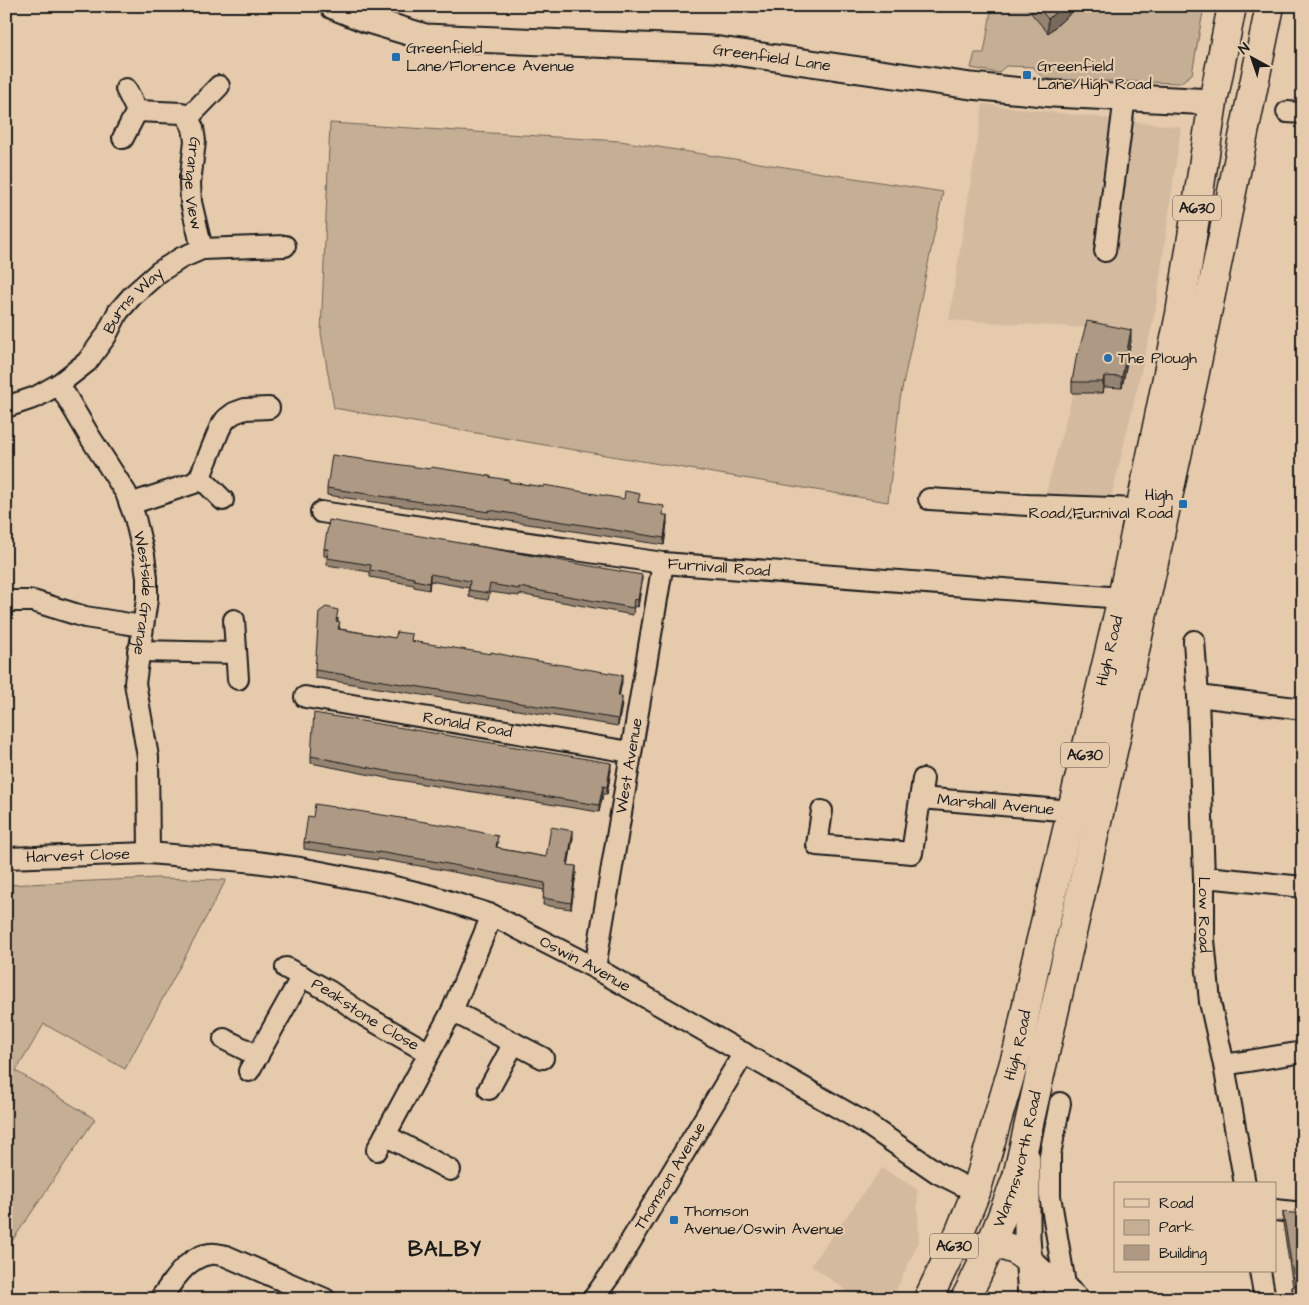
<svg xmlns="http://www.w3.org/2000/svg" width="1309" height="1305" viewBox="0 0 1309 1305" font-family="'Architects Daughter',sans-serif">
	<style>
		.built { fill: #d4bba0 }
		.green { fill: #c4ae94; stroke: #706558 }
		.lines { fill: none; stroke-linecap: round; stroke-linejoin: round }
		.minor-casing { stroke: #1c1c1c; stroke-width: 24 }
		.tertiary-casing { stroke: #1c1c1c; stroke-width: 29 }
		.primary-casing { stroke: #1c1c1c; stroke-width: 31 }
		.minor { stroke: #e5caac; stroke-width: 20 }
		.tertiary { stroke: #e5caac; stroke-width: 25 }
		.primary { stroke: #e5caac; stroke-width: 28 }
		.wall { fill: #958472; stroke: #1c1c1c }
		.shaded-wall { fill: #796b5c; stroke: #1c1c1c }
		.building { fill: #ad9984; stroke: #1c1c1c }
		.poi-dot { fill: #1f6fb2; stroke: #e5caac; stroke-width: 2 }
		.labels { text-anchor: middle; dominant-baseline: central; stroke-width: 4.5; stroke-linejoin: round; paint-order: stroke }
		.shield { fill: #e5caac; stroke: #585047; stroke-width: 1 }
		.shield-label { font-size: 15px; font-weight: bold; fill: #1c1c1c }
		.poi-label { font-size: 16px; fill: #1c1c1c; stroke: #e5caac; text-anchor: start }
		.street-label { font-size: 16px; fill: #1c1c1c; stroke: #e5caac }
		.district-label { font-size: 21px; font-weight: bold; letter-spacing: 1px; fill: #1c1c1c; stroke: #e5caac }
	</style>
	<rect width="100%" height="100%" fill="#e5caac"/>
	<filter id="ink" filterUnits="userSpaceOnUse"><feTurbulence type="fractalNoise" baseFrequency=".02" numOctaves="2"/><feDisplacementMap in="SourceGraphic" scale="10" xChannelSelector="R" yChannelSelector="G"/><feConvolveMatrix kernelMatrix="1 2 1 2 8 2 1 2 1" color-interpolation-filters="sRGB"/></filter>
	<g filter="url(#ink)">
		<path class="built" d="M983,104L1181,127L1155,313L1111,499H1044L1091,328L949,320Z
			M882,1168L917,1189L919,1241L892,1299H858L811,1265Z"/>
		<path class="green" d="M992,6H1204L1192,74L1180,83L1044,79L1033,67L1006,66L998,73L971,68L975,53H984Z
			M330,123L620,141L943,192L900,399L888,502L539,444L334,408L321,333Z
			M156,878L226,880L125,1069L44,1024L16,1071L95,1119L6,1250V885Z"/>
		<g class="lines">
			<defs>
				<g id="minor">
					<path id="s1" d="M137,111L182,113L188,118L193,128L195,141L190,183L191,202L202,249"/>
					<path d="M1287,112L1303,113"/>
					<path d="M188,118L219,86"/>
					<path d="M123,138L137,111L126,89"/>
					<path d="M1105,251L1125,97"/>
					<path id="s2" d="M59,384L90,437L126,493L135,518L144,555L147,578V599L135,683L148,757L149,853"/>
					<path id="s3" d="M6,407L36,397L59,384L87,362L106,336L118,312L133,295L159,272L181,258L202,249L285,246"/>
					<path d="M200,477L223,500"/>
					<path d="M929,499L1028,505L1139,509"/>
					<path d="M130,504L194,483L200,477L220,428L226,419L234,413L245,409L269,408"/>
					<path id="s4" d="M321,512L663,563L1122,598"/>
					<path d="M6,601H33L85,617L142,626"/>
					<path d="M234,620L238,679"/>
					<path id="s5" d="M1194,641L1198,696L1204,879V940L1210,1002L1224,1065L1245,1184"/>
					<path d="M138,651L236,653"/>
					<path d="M1198,696L1303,709"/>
					<path id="s6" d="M305,697L630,752"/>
					<path id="s7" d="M921,798L1072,811"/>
					<path d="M822,811L817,845L912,853L923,779"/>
					<path id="s8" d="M6,858L149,853L256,862L300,868L378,883L432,896L492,915L595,968L865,1123L938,1173L976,1192"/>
					<path d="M1204,879L1216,878L1303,887"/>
					<path id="s9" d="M286,968L329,991L365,1016L429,1053"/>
					<path id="s10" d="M595,968L663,563"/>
					<path d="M452,1011L543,1058"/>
					<path d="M224,1039L258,1056"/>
					<path d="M1224,1065L1303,1052"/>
					<path d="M249,1071L302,976"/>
					<path d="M489,1089L514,1043"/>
					<path d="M1060,1103L1050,1155V1196L1066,1290"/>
					<path d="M385,1135L450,1170"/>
					<path d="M377,1150L452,1011L492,915"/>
					<path d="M1275,1210L1303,1213"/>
					<path d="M1260,1271L1265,1299"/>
					<path d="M160,1299C173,1282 186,1257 210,1254C215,1253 221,1255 226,1256L325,1299"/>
					<path id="s11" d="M593,1299L611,1274L744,1053"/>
				</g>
				<g id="tertiary">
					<path id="s12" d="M333,6L365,19L425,37L713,49L971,86L1053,94L1213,102"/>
					<path d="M1027,1158V1236L1031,1299"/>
					<path d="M1029,1260L1049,1279L1066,1290L1076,1299"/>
				</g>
				<g id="primary">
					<path d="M976,1248L992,1242L1015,1250L1029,1260"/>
					<path id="s13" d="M928,1299L956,1241L976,1192L1018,1049L1035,965L1122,598L1180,314L1213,102L1232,6"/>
					<path id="s14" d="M965,1299C986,1260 1001,1219 1017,1177L1118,729L1194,377L1270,6"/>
				</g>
			</defs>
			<use href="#minor" class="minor-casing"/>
			<use href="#tertiary" class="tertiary-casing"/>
			<use href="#primary" class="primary-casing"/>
			<use href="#minor" class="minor"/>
			<use href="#tertiary" class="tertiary"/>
			<use href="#primary" class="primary"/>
		</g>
		<path class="wall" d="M1025,6H1079L1048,33Z
			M1131,341L1122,388L1104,387L1103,393H1072V382L1078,354Z
			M490,477L509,482L639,502L664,515L667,523L664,545L489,518V519L327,495V488Z
			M324,549L642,582L638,607L634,606L633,615L519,594V596L490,592L488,600L469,597V588L430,581L429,590L414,587V585L370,577V572L327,565V556H324Z
			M338,618V621L340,629L412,641L622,682L619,696L622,704L618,726L315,678V670Z
			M311,756L611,770L607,794H603L599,812L386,778L311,763Z
			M573,838L568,865L576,873L571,909L543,905L544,890L438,869L378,859V860L304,849V842H498L497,847L501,849L546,857Z
			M1283,1212L1303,1299H1292V1287H1293L1283,1223Z"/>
		<path class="shaded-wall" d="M1062,6H1079L1048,33V19Z
			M1131,330V341L1122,388V377Z
			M1104,376V387L1103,393V382Z
			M667,515V523L664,545V538Z
			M430,574V581L429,590V583Z
			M642,575V582L638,607V600Z
			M622,675V682L618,703V696Z
			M622,696V704L618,726V719Z
			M611,763V770L607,794V787Z
			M603,786V794L599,812V805Z
			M573,831V838L567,872V865Z
			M576,866V873L571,909V903Z"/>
		<path class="building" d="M1037,6H1062L1048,19Z
			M1087,321L1131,330L1122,377L1104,376L1103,382H1072L1077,353L1078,354Z
			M332,455L430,469L431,467L490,476V477L509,480V482L544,487V485L624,499L625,491L640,494L638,502L664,506L663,515H667L664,538L489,510V512L327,488Z
			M329,520L642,575L638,600L634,599L633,608L519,587V589L490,584L488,593L469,590L470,581L430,574L429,583L414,580V578L370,570L371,565L327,558L329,549H324Z
			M326,607L338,610L336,621L340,622L338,629L395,638L397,632L404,633L412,634L411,641L491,654V652L514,657L622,675L618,696H622L618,719L315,670L319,612Z
			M314,713L611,763L607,787L603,786L599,805L386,771L311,756Z
			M315,804L456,827L498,836L496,847L501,848V849L546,857L551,827L573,831L567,865L576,866L571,903L543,898L545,883L438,862L378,852V853L304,842L308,816L313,817Z
			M1283,1212L1303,1214V1299H1294L1292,1287L1295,1286Z"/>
	</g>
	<g class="poi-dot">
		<rect x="391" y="52" width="10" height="10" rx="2.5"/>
		<rect x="1022" y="70" width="10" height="10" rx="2.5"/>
		<circle cx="1108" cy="358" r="5"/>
		<rect x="1178" y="499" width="10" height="10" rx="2.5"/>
		<rect x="669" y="1215" width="10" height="10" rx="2.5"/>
	</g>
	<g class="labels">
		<g class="shield">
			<rect x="1173" y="195.5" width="48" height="25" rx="4"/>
			<rect x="1061" y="742.5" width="48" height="25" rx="4"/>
			<rect x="930" y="1233.5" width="48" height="25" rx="4"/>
		</g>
		<g class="shield-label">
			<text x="1197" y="208">A630</text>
			<text x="1085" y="755">A630</text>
			<text x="954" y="1246">A630</text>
		</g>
		<g class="poi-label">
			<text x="406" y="48">Greenfield<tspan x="406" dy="18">Lane/Florence Avenue</tspan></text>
			<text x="1037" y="66">Greenfield<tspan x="1037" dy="18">Lane/High Road</tspan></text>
			<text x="1118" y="358">The Plough</text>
			<text x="1173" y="495" text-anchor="end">High<tspan x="1173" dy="18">Road/Furnival Road</tspan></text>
			<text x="684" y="1211">Thomson<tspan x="684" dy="18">Avenue/Oswin Avenue</tspan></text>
		</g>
		<g class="street-label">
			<text stroke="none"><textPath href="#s12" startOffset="445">Greenfield Lane</textPath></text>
			<text stroke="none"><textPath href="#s1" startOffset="120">Grange View</textPath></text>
			<text stroke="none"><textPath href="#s3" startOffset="171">Burns Way</textPath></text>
			<text stroke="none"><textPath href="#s4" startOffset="402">Furnivall Road</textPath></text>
			<text stroke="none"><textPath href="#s2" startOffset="231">Westside Grange</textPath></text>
			<text stroke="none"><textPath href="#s13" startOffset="675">High Road</textPath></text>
			<text stroke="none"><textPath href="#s6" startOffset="165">Ronald Road</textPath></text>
			<text stroke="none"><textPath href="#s10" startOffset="205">West Avenue</textPath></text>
			<text stroke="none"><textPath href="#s7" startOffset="75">Marshall Avenue</textPath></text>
			<text stroke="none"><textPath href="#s8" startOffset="72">Harvest Close</textPath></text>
			<text stroke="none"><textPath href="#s5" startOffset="274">Low Road</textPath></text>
			<text stroke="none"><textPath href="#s8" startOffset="598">Oswin Avenue</textPath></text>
			<text stroke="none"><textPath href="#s9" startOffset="92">Peakstone Close</textPath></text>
			<text stroke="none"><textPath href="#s13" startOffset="270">High Road</textPath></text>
			<text stroke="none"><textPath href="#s14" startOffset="150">Warmsworth Road</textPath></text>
			<text stroke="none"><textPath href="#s11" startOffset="145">Thomson Avenue</textPath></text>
		</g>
		<g class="district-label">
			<text x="445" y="1249">BALBY</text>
		</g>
	</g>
	<rect width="1309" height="1305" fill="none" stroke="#e5caac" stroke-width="25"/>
	<rect x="12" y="12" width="1284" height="1280" fill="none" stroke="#1c1c1c" stroke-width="2" filter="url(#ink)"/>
	<rect x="1114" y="1182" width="162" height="90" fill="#e5caac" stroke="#958472"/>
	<rect x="1124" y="1199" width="25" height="8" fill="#e5caac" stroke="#958472"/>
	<text x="1159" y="1208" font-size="15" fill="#1c1c1c">Road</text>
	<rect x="1124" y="1220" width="25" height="15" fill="#c4ae94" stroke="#958472"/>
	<text x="1159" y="1232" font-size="15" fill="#1c1c1c">Park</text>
	<rect x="1124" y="1245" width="25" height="15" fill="#ad9984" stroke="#958472"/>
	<text x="1159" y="1258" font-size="15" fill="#1c1c1c">Building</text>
	<g transform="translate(1252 58) rotate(320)" stroke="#e5caac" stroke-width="4" paint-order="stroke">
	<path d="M0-4L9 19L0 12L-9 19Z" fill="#1c1c1c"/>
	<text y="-8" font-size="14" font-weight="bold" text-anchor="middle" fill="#1c1c1c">N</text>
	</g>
</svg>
